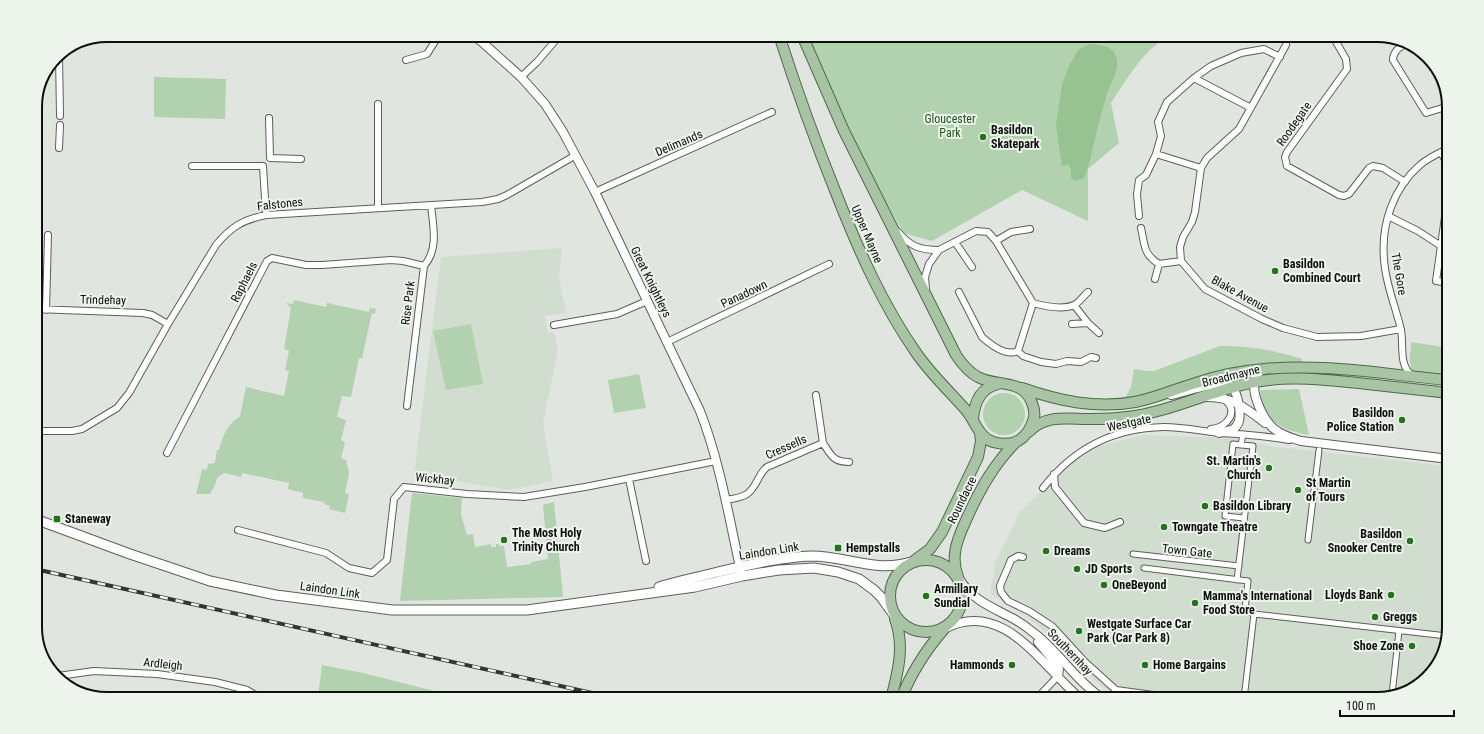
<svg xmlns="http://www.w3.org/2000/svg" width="1484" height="734" viewBox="0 0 1484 734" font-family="'Roboto Condensed',sans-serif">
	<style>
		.built { fill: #d1ddcf }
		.green { fill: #b2d1ae }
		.water { fill: #97c392 }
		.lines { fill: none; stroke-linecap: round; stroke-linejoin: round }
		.pedestrian-casing { stroke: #5a6059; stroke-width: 7 }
		.minor-casing { stroke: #5a6059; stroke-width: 8 }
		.tertiary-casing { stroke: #5a6059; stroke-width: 10 }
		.secondary-casing { stroke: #5a6059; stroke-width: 11 }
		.primary-casing { stroke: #4c6c48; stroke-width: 12 }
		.pedestrian { stroke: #fff; stroke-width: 5 }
		.minor { stroke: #fff; stroke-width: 6 }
		.tertiary { stroke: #fff; stroke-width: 8 }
		.secondary { stroke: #fff; stroke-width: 9 }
		.primary { stroke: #a8c4a4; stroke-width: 10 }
		.rail-casing { stroke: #343633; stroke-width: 4 }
		.rail { stroke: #edf4ec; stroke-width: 2.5; stroke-dasharray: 8; stroke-linecap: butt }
		.poi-dot { fill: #24741c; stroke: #edf4ec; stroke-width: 1.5 }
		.labels { text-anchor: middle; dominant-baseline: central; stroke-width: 4; stroke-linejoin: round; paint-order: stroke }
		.park-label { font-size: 12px; fill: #1c5616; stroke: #edf4ec }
		.street-label { font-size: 12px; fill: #0e100d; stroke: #edf4ec }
		.poi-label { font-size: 12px; font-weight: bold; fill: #0e100d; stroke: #edf4ec; text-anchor: start }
		.rim { fill: none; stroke: #0e100d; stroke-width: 2 }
	</style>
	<rect width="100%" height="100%" fill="#e0e6df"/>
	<path class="built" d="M562,248L559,278L566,313L545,316L548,333L554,332L557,346V355L543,423L553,481L509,490L414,474L441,257Z
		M1143,435L1229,438L1279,447L1449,466V627L1442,659L1417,687L1377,699H1123L1101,686L1038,625L990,593L996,560L1020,512L1047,485L1069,465L1096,447Z"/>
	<path class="green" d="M804,35H1171C1143,49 1128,78 1111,103L1119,143L1088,169V221L1022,190L932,241L903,233L847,131Z
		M154,77L226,79L225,119L154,117Z
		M294,300L326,307L327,303L369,312L370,308L376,309L375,314L372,313L362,358H359L351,397L342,396L337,417L346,420L341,440L345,442L341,458L346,460L349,473L345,493L349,494L345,513L329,509L330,506L324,504V502L303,498V493L288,489L289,483L242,473L241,477L224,473L217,478L215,485L210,494H196L202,469L207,470L208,464L215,463L217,450H219C223,435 227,425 240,416L246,387L284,396L289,371L285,370L289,351L284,349L291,308L286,303L293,304Z
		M471,324L483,384L446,390L433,331Z
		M1411,342L1449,348V376L1415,373C1407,366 1411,352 1411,342Z
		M1220,346C1250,346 1273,350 1302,359V365L1165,390L1124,400L1131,387L1134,369L1148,371H1154Z
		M639,374L646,408L614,413L608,380Z
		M1299,389L1309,435C1280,430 1263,421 1260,390Z
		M983 414a21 21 0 1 1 42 0a21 21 0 1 1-42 0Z
		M412,493L462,498L461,514L467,535L473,534L475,547L491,544V547H496V544H499V546H504L507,567L531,564V562L548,559L543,505L554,502L563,597L400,601Z
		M322,665L363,673L466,699H327L318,697Z"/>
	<path class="water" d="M1089,44C1099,45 1112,45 1116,56C1121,69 1109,85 1106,97C1102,111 1098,125 1095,139C1091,154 1090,164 1084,178L1076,181L1071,178V169L1068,164L1062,167L1056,125L1062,85L1069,66L1078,50Z"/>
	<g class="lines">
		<defs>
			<path id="pedestrian" d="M1241,445L1233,444L1225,516L1244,518
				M1308,540L1319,450
				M1133,554L1239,566
				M1144,568L1248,581L1245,610L1254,614L1244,699
				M1237,580L1253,446L1241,445L1243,434
				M1254,614L1447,636
				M1392,695L1399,631"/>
			<path id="minor" d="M1332,35L1346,59L1347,69L1287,152L1285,157L1287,166L1339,195L1344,196L1349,194L1369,168L1373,166L1383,168L1405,182
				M482,42L487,35
				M1408,42C1400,47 1393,51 1393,60L1426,113L1449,106
				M1286,45L1239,129L1207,158L1201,168L1195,212L1192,222L1183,237L1180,247L1181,261L1205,289L1262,319L1283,328L1317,337L1361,336L1401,329
				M59,54L60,116
				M406,60L427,54L439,35
				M521,77L537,62L560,35
				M1194,78L1251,108
				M269,118L270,158L301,159
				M59,148L60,125
				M1441,152L1449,167
				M1156,154L1201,168
				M192,166H263L266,215
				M595,192L772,112
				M378,208V104
				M1446,210L1436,281L1449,283
				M1139,216L1137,194L1139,180L1146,175L1156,154L1161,136L1158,122L1167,102L1194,78L1211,66L1241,53L1264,49L1280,57
				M1388,216L1418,231L1441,246L1447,247
				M1141,228C1145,245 1143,254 1159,264L1181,261
				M898,232C911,247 920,250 939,250
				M996,241L1011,232L1030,229
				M955,242L972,267
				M1155,279L1159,264
				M926,289L925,277L929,264L939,250L976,231L988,232L996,241L1033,303L1018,351
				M959,292L982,337C991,345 1006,357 1018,351L1023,356L1041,362L1056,364L1067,361L1081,362L1091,357L1096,358
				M1033,303C1044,306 1063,310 1074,305C1079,303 1084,295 1088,292
				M35,309L143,313L152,315L168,324
				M46,310L48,235
				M1088,323L1099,333
				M1072,324L1088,323L1074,305
				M554,325L617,314L647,301
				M667,342L829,264
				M1413,376C1398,366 1404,345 1401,330C1396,307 1385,283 1384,259C1381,225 1393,188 1420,165C1428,158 1439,153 1449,148
				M407,406L424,266C439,249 433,226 431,205
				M1211,429C1227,428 1240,411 1224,399
				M35,431H72L82,429L117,408L129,393L168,324L216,245C231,227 242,220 266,215L482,202L498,199L507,195L576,155
				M823,443C831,455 833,462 849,462
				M167,453L267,261L272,258L306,265H322L391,260L403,261L424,266
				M1054,474L1055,487L1084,523L1105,528L1120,522
				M629,479L646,561
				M1043,488C1074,448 1113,428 1164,427C1183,427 1201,431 1219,433C1243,434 1266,436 1289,440
				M725,500C732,499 741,498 747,494C757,487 758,474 767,467L823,443L816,395
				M238,530L326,553L349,568L372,573L387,560L394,499L404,487L467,494L524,497L585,487L716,461
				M1023,557L1018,556L1011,560L1000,586L1001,592L1008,601L1029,611L1052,626L1085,662L1116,690L1183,699
				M58,676L94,671L157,674L215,682L247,690L262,699
				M1040,699L1042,693L1058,676"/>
			<path id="tertiary" d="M472,35L482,42L521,77L545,104L563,132L595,192L700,411C720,462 729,518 741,572
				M1264,369C1243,378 1260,416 1273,428C1281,435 1291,438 1301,441L1449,459
				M1171,395C1184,393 1221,378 1231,386C1236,391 1238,399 1239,406C1240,415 1241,422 1234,429L1219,433
				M1206,397C1231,396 1246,408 1265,423
				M960,580C973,601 994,608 1014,619C1021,623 1028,628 1034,633C1060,653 1076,681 1103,699
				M944,629C1004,597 1042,667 1081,699
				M1038,642L1057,665L1059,669L1058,676"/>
			<path id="secondary" d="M35,519L130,554L210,581L276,595L392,610H527L695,587L742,576L779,570L814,568L838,572L859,579L874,590L881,597L894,615
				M659,587C679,581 699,577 718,572C748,565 781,557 812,556C846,556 876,573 911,562"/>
			<path id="primary" d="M779,35C796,88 815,141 836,193C858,249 882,304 917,354C931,374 949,391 965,409C975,420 978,437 993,442C1001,444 1010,445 1018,441C1027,436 1031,428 1034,418C1035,413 1034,408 1032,403C1023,378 996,387 978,377C968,372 962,364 956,355L844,131L802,35
				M1022,388C1059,401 1096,409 1135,402C1156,398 1175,389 1196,383C1218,375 1241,371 1264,369C1326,363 1387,375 1449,380
				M973,420C974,403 980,388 998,384
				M1030,431C1046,414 1069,419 1090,419C1102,419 1115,419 1127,417C1171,412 1211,390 1255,382C1292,375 1330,380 1367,384C1395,387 1422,390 1449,393
				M890 596a36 36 0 1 1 72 0a36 36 0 1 1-72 0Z
				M915,560L930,549L942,532L978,457L981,441L980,433
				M958,577C955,569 954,561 955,553C956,541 962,529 967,518C980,489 994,464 1017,441
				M891,699C898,672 905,646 895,619
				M901,699C911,673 926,650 944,629"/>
		</defs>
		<use href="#pedestrian" class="pedestrian-casing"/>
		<use href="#minor" class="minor-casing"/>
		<use href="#tertiary" class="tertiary-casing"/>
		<use href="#secondary" class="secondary-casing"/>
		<use href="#primary" class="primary-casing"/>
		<use href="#pedestrian" class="pedestrian"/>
		<use href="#minor" class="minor"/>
		<use href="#tertiary" class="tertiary"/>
		<use href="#secondary" class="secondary"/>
		<use href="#primary" class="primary"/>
		<defs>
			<path id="rail" d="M35,569L619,699"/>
		</defs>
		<use href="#rail" class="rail-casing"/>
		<use href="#rail" class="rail"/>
	</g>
	<g class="poi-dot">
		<circle cx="983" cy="137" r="4"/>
		<circle cx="1275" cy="271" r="4"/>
		<circle cx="1402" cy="420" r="4"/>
		<circle cx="1269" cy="468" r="4"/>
		<circle cx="1298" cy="490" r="4"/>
		<circle cx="1205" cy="506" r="4"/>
		<rect x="53" y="515" width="8" height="8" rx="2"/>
		<circle cx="1164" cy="527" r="4"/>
		<circle cx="504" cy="540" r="4"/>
		<circle cx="1410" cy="541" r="4"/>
		<rect x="834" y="544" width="8" height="8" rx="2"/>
		<circle cx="1046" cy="551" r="4"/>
		<circle cx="1077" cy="569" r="4"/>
		<circle cx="1104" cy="585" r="4"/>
		<circle cx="1391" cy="595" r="4"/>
		<circle cx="926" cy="596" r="4"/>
		<circle cx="1195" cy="603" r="4"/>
		<circle cx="1375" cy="617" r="4"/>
		<circle cx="1079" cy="631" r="4"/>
		<circle cx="1412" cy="646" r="4"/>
		<circle cx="1012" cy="665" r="4"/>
		<circle cx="1145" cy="665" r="4"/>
	</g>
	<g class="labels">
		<g class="park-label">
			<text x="950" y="119">Gloucester<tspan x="950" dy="14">Park</tspan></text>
		</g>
		<g class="street-label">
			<text transform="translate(1294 124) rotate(-55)">Roodegate</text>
			<text transform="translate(679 143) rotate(-23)">Delimands</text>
			<text transform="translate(280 204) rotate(-6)">Falstones</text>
			<text transform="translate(867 234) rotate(67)">Upper Mayne</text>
			<text transform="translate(1399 274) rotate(80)">The Gore</text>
			<text transform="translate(244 282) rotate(-63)">Raphaels</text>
			<text transform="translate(651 282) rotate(64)">Great Knightleys</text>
			<text transform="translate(744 294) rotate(-25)">Panadown</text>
			<text transform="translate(1240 294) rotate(29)">Blake Avenue</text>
			<text transform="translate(103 300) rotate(1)">Trindehay</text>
			<text transform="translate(408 303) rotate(-83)">Rise Park</text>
			<text transform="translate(1231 376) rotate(-14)">Broadmayne</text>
			<text transform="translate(1129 423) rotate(-12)">Westgate</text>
			<text transform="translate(786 447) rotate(-24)">Cressells</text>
			<text transform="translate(435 479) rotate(6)">Wickhay</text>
			<text transform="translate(962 500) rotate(-64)">Roundacre</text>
			<text transform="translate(769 551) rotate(-9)">Laindon Link</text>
			<text transform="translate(1187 551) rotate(6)">Town Gate</text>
			<text transform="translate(330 590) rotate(8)">Laindon Link</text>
			<text transform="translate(1070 652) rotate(46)">Southernhay</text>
			<text transform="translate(163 664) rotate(6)">Ardleigh</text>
		</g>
		<g class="poi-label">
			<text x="991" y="130">Basildon<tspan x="991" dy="14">Skatepark</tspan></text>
			<text x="1283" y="264">Basildon<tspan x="1283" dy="14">Combined Court</tspan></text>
			<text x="1394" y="413" text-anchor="end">Basildon<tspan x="1394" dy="14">Police Station</tspan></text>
			<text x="1261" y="461" text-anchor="end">St. Martin's<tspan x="1261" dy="14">Church</tspan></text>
			<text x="1306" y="483">St Martin<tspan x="1306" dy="14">of Tours</tspan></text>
			<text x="1213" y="506">Basildon Library</text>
			<text x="65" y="519">Staneway</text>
			<text x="1172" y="527">Towngate Theatre</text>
			<text x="512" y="533">The Most Holy<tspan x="512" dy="14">Trinity Church</tspan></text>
			<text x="1402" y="534" text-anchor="end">Basildon<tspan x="1402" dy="14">Snooker Centre</tspan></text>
			<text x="846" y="548">Hempstalls</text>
			<text x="1054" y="551">Dreams</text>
			<text x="1085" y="569">JD Sports</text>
			<text x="1112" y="585">OneBeyond</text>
			<text x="934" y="589">Armillary<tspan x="934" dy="14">Sundial</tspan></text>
			<text x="1383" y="595" text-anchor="end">Lloyds Bank</text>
			<text x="1203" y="596">Mamma's International<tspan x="1203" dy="14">Food Store</tspan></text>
			<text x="1383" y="617">Greggs</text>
			<text x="1087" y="624">Westgate Surface Car<tspan x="1087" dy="14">Park (Car Park 8)</tspan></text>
			<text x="1404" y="646" text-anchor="end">Shoe Zone</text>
			<text x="1004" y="665" text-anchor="end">Hammonds</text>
			<text x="1153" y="665">Home Bargains</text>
		</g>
	</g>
	<path d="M0 0H1484V734H0ZM107 42H1377A65 65 0 0 1 1442 107V627A65 65 0 0 1 1377 692H107A65 65 0 0 1 42 627V107A65 65 0 0 1 107 42Z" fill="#edf4ec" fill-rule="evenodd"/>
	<path class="rim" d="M107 42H1377A65 65 0 0 1 1442 107V627A65 65 0 0 1 1377 692H107A65 65 0 0 1 42 627V107A65 65 0 0 1 107 42Z"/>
	<path d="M1340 710v6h114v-6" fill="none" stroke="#0e100d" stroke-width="2"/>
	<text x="1346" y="710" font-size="12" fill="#0e100d" stroke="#edf4ec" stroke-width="3" paint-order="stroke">100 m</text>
</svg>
